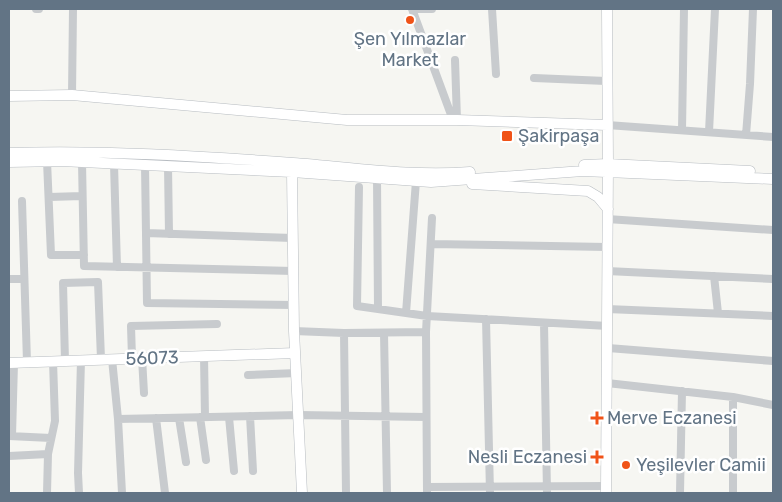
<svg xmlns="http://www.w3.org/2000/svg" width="782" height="502" viewBox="0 0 782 502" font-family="Rubik,sans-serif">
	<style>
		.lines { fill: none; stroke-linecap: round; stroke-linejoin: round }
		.secondary-casing { stroke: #b7bcc1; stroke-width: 11 }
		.street { stroke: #c8cbce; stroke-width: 8 }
		.secondary { stroke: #fff; stroke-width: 10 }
		.poi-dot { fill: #f05318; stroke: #fff; stroke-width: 2 }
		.labels { text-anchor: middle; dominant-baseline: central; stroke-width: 5; stroke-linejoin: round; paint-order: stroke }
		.poi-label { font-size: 18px; fill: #627485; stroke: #fff; text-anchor: start }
		.street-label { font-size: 18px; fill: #627485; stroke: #fff }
	</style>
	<rect width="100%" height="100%" fill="#f6f6f2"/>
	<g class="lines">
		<defs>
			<path id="secondary" d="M9,96L72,95L347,120H457L607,125
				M9,153C103,150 198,156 293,163C350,167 412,177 470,172
				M9,162L61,161L292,172L431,182L583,171L773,179
				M584,165L608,164L750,171
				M292,172L294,331L302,493
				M472,184L588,191L598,197L608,209
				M9,363L295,353
				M606,493L608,164L607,9"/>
		</defs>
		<use href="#secondary" class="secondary-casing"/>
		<path class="street" d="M36,9H39
			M412,9L453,120
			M412,9H432
			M492,9L496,74
			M455,60L457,120
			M534,78L606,81
			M72,95L73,9
			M607,125L773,137
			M682,130L684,9
			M709,132L715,9
			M746,135L750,84L753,9
			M47,161L51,255H84
			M82,162L84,266L293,271
			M114,164L117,267
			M145,165L147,303L294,305
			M168,166L169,234
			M377,178L378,309
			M359,187L357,306L427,316L608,326
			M49,197L82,196
			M22,201L27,362
			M607,219L773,230
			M146,233L293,238
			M431,244L607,247
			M607,271L773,279
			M714,276L718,313
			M9,279H24
			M607,309L773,316
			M406,313L416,181
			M486,319L490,493
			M544,323L547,493
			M294,331L344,333L426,332
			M344,333L346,493
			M384,333L387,493
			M608,348L773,361
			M204,356L205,417
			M132,358L131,326L217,324
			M142,358L144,393
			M112,359L118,419L122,493
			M65,361L63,283L98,282L101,359
			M248,375L297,373
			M607,383L733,397L773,405
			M250,416L253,471
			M200,417L206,460
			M229,417L234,471
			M156,418L165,493
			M179,418L186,462
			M118,419L299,415L426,417
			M9,436L51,438
			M12,436L14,363
			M9,456L48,454
			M427,487L607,486
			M47,493L48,454L55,421L53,361
			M79,493L78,473L81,360
			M427,493L426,332L432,218
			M680,493L682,391
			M733,493V397"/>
		<use href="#secondary" class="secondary"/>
	</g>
	<g class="poi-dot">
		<circle cx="410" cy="20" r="5"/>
		<rect x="501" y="130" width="12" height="12" rx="2.5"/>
		<path d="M594.5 410.5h5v5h5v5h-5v5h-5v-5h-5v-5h5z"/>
		<path d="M594.5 449.5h5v5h5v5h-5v5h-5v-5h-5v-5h5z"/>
		<circle cx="626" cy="465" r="5"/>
	</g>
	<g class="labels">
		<g class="poi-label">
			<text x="410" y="39" text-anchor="middle">Şen Yılmazlar<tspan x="410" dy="21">Market</tspan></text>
			<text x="518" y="136">Şakirpaşa</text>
			<text x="607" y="418">Merve Eczanesi</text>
			<text x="587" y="457" text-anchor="end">Nesli Eczanesi</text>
			<text x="636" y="465">Yeşilevler Camii</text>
		</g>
		<g class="street-label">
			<text transform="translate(152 358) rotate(-2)">56073</text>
		</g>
	</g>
	<rect width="782" height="502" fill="none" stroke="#627485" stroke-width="20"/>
</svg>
